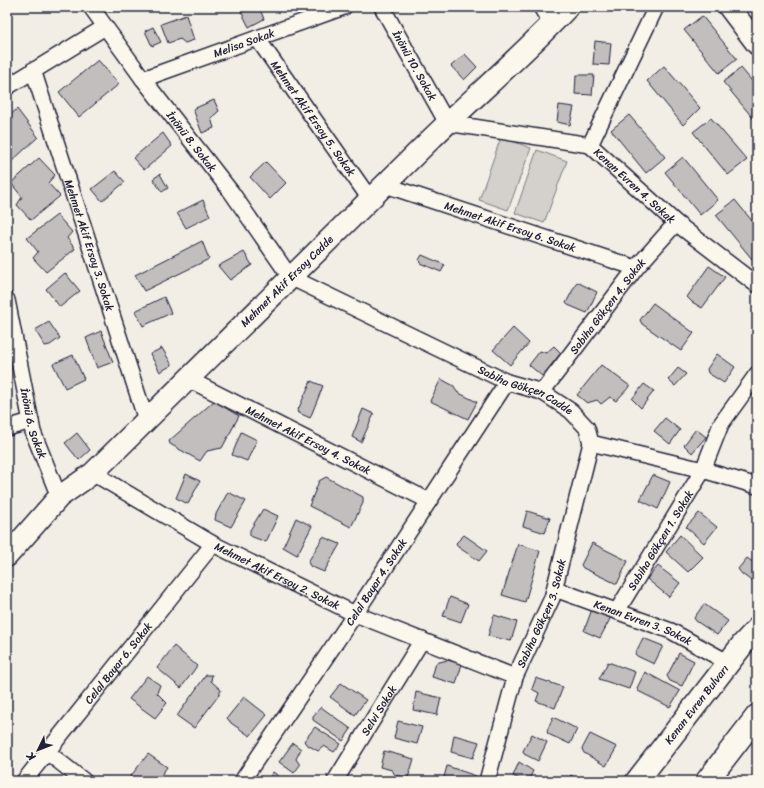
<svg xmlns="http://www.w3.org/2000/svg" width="764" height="788" viewBox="0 0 764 788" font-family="Sriracha,sans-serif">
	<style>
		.green { fill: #d4d1cc; stroke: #7b7a84 }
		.building { fill: #c2bebe; stroke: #22223b }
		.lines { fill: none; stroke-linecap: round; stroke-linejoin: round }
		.street-casing { stroke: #22223b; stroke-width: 18 }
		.secondary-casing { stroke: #22223b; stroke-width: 24 }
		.primary-casing { stroke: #22223b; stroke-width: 25 }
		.street { stroke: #fbf7ec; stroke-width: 15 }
		.secondary { stroke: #fbf7ec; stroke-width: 21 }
		.primary { stroke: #fbf7ec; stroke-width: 22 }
		.labels { text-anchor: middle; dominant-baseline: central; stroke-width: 3; stroke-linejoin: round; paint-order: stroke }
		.street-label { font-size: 11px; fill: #22223b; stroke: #fbf7ec }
	</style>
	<rect width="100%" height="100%" fill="#f2eee5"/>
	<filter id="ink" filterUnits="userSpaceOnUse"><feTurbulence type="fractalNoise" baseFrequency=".025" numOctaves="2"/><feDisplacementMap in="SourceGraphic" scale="8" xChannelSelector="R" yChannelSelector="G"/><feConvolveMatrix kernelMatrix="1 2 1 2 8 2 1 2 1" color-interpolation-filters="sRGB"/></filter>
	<g filter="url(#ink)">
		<path class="green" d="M501,137L531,148L508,210L479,200Z
			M537,150L567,161L544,223L515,213Z"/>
		<path class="building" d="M239,7H259L264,19L249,27Z
			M186,15L194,40L185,43L180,39L168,43L161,24Z
			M702,16L737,59L719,73L684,30Z
			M153,27L161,42L152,46L145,31Z
			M595,41L611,43L609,65L593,64Z
			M465,54L477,67L464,80L451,66Z
			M98,60L119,84L79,117L59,92Z
			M664,66L700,108L683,125L647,81Z
			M741,68L757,87V123L723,82Z
			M576,75H594L592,95L575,94Z
			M214,100L219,111L211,118L214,128L202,133L193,109Z
			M559,105L574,107L570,125L557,122Z
			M17,109L38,137L11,162L7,158V153L10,150L7,148V118Z
			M629,115L665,157L646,173L611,130Z
			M711,118L747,160L728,175L693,132Z
			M163,133L172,146L144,170L133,158Z
			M683,157L718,200L700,215L665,172Z
			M39,158L55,175L48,183L60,196L31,220L17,205L22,197L11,183Z
			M266,162L286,183L270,199L250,177Z
			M115,171L125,182L102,201L92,189Z
			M160,174L168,188L162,192L153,179Z
			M203,200L210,216L186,228L177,213Z
			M735,200L757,227V254L752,259L716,215Z
			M57,215L72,232L67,238L75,249L46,272L33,258L38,252L27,238Z
			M202,241L209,259L144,291L135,275Z
			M244,252L252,265L230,280L218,266Z
			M422,255L445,265L441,272L420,263L419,260Z
			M709,266L725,277L702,308L692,302L687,297Z
			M65,273L80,291L60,307L46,289Z
			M577,282L597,292L587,313L568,305L566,303Z
			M164,297L171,313L143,326L135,311Z
			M653,303L694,333L681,351L642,324L640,320Z
			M49,322L60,338L50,345L45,346L35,330Z
			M513,328L529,343L510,365L493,350Z
			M101,331L113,362L97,368L86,338Z
			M554,346L561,353L542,376L529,365L540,351L546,353Z
			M162,348L172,365L160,372L150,354Z
			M717,354L735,367L724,383L708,373L707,369Z
			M73,355L84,379L65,388L53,364Z
			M601,365L630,386L616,401L610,397L601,404L597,400L587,403L577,395Z
			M678,368L686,374L675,386L668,380Z
			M441,379L454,386L457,392L477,402L468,419L430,401Z
			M311,381L323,386L310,418L297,412Z
			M644,384L654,391L641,408L632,399Z
			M214,401L239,416L222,448L207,451L200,461L170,444L169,441Z
			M363,409L374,414L361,442L352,437Z
			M665,418L680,430L670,444L654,431Z
			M696,429L706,437L692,453L684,445Z
			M241,432L257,440L247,461L232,455Z
			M77,433L90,450L79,460L65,443Z
			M186,474L200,481L188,504L176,498Z
			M653,475L670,482L658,509L640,500Z
			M326,477L363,497V503L351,527L309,506L319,481Z
			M228,492L246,501L231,527L215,520L216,514Z
			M263,509L278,516L266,542L250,536V530Z
			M527,511L550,518L545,533L523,526Z
			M699,513L717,527L704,543L686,527Z
			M296,518L312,526L297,555L283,547Z
			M464,535L487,551L479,561L458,547L456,543Z
			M680,535L703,557L688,572L666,552Z
			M323,537L340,544L324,572L310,566L308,562Z
			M592,543L628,561L617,584L583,568L581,565Z
			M518,544L540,551L525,602L502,595Z
			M747,558L757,565V585L742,574L738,569Z
			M658,566L680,583L669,597L647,579Z
			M450,597L468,604L461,622L443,616Z
			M704,604L728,621L717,635L696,621L694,618Z
			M592,609L611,617L600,638L584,631Z
			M494,615L517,622L511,641L488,636Z
			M643,638L663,646L654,664L637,656L635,654Z
			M174,646L197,666L181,688L157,668Z
			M679,653L694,661L682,686L670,681L667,676Z
			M447,660L462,664L456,684L432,677L436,663Z
			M608,662L635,672L629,689L599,679Z
			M645,672L680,691L670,707L638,691L637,688Z
			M206,675H212L211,681L221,690L219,695L194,728L177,716Z
			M147,676L160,685L157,693L167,703L155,718L129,699Z
			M536,678L563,687L555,708L536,701L539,693L532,689Z
			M341,683L366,700L355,715L330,697Z
			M416,692L441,698L437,715L413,710Z
			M244,697L267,715L250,736L231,723L227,718Z
			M321,707L351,729L343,741L313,720V716Z
			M553,717L577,729L570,744L548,734L547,731Z
			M398,721L422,727L417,744L394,738Z
			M315,727L341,744L334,752L324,746L318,751L306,744L304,741Z
			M532,734L547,742L538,761L524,754L523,751Z
			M590,734L617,747L606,766L584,753L582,749Z
			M454,735L479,742L473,758L451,752Z
			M293,743L301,749L296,759L300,765L294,773L279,762Z
			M384,751L414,759L408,778L395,775L392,770L380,767Z
			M148,754L167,767L157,781H127Z
			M519,762L533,771L528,781H523L513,776Z
			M447,766L476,776L474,781H443Z
			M273,772L284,780L283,781H267Z
			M571,775L579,781H566Z"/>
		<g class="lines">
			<defs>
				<g id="street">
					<path id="s1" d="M91,7L143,79L232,193L290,277L507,382L542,392L571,411L587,428L591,443L703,470L757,486"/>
					<path id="s2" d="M382,7L447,123L590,145L676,223L757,285"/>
					<path d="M541,7L552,25"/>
					<path id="s3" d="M257,38L370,199"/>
					<path id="s4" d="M33,70L146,420"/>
					<path id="s5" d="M143,79L344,7"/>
					<path d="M7,87L105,27"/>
					<path d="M590,145L656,7"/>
					<path id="s6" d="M385,185L636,268"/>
					<path id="s7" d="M7,300L33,432L59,497"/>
					<path id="s8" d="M188,379L429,501"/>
					<path id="s9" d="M542,392L636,268L676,223"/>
					<path d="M7,428L31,421"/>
					<path id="s10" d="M93,473L213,544L355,614L515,677"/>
					<path id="s11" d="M555,589L671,631L729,663"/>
					<path id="s12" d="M617,611L703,470L721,424L757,374"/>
					<path d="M47,752L84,781"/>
					<path id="s13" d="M24,781L213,544"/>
					<path id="s14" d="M242,781L355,614L507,382"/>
					<path id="s15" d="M335,781L422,640"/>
					<path id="s16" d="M487,781L515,677L552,598L591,443"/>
				</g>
				<g id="secondary">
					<path d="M729,7L757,44"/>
					<path id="s17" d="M7,556L59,497L93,473C205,361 318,250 431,139C476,95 525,53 568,7"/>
				</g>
				<g id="primary">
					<path id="s18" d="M637,781L743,644L757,629"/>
					<path d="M707,781L757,716"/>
				</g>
			</defs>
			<use href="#street" class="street-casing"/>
			<use href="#secondary" class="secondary-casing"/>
			<use href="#primary" class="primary-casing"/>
			<use href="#street" class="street"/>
			<use href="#secondary" class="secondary"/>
			<use href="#primary" class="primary"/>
		</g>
	</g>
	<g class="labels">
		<g class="street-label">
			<text stroke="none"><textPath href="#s5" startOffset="107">Melisa Sokak</textPath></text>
			<text stroke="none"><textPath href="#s2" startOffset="67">İnönü 10. Sokak</textPath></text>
			<text stroke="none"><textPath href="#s3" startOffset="98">Mehmet Akif Ersoy 5. Sokak</textPath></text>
			<text stroke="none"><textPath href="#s1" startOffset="168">İnönü 8. Sokak</textPath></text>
			<text stroke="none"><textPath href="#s2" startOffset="338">Kenan Evren 4. Sokak</textPath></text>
			<text stroke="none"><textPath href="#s6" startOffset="132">Mehmet Akif Ersoy 6. Sokak</textPath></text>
			<text stroke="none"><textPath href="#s4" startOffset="184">Mehmet Akif Ersoy 3. Sokak</textPath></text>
			<text stroke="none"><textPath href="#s17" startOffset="393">Mehmet Akif Ersoy Cadde</textPath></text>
			<text stroke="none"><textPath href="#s9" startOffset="108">Sabiha Gökçen 4. Sokak</textPath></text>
			<text stroke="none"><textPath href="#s1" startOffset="597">Sabiha Gökçen Cadde</textPath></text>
			<text stroke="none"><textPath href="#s7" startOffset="126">İnönü 6. Sokak</textPath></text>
			<text stroke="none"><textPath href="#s8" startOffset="135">Mehmet Akif Ersoy 4. Sokak</textPath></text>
			<text stroke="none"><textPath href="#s12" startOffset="83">Sabiha Gökçen 1. Sokak</textPath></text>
			<text stroke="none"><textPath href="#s10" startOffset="211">Mehmet Akif Ersoy 2. Sokak</textPath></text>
			<text stroke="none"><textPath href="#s14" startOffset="240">Celal Bayar 4. Sokak</textPath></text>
			<text stroke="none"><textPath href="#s16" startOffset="177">Sabiha Gökçen 3. Sokak</textPath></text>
			<text stroke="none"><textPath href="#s11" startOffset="94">Kenan Evren 3. Sokak</textPath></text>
			<text stroke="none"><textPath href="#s13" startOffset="151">Celal Bayar 6. Sokak</textPath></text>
			<text stroke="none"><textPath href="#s18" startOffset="97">Kenan Evren Bulvarı</textPath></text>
			<text stroke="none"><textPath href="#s15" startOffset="83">Selvi Sokak</textPath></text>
		</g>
	</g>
	<rect width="764" height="788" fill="none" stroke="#fbf7ec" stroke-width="24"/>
	<rect x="12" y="12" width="740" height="764" fill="none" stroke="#22223b" stroke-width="1.5" filter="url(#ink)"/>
	<g transform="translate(38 750) rotate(227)" stroke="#fbf7ec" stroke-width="3" paint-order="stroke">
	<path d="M0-3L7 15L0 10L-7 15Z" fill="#22223b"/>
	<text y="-6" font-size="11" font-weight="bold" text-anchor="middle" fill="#22223b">K</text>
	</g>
</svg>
